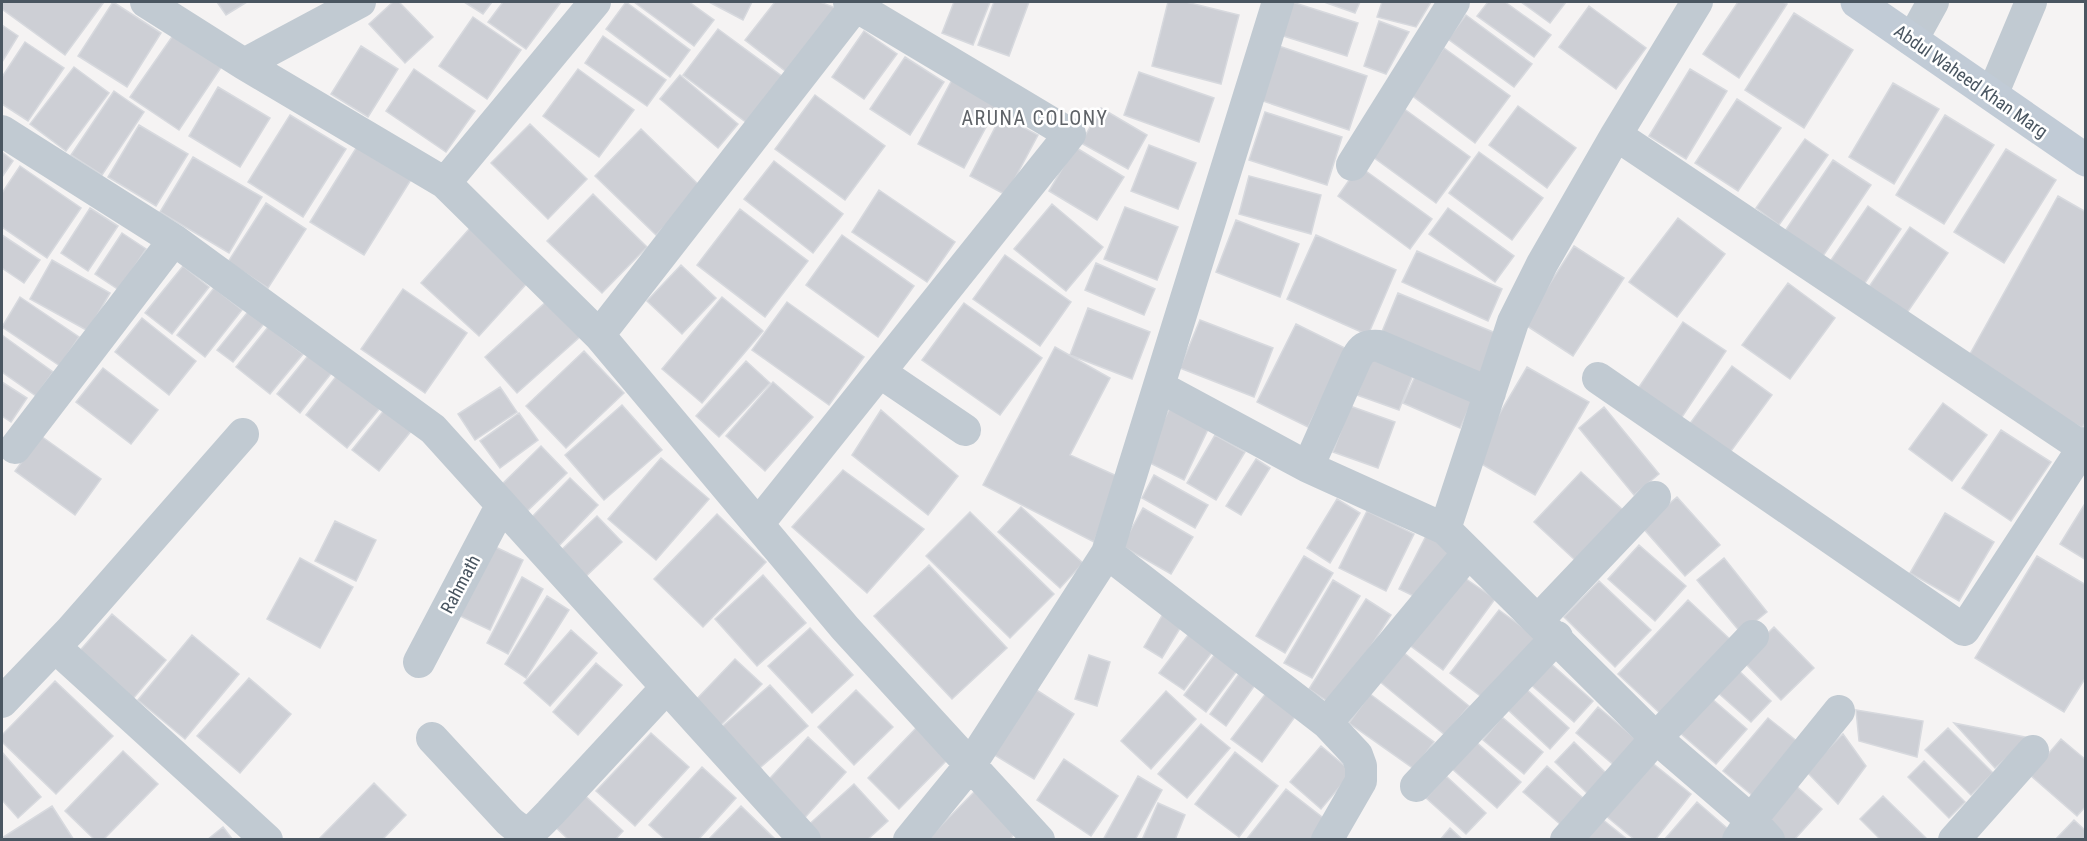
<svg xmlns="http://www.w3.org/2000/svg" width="2087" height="841" viewBox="0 0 2087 841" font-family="'Roboto Condensed',sans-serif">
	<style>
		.building { fill: #cdcfd5; stroke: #d7d9de; stroke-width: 1.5 }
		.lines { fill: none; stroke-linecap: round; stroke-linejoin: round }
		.street { stroke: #c1cad2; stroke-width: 32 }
		.secondary { stroke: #c1cbd6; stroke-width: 33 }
		.labels { text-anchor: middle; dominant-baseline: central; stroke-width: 5; stroke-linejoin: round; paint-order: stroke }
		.street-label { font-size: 18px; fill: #4a5661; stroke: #fff }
		.neighbourhood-label { font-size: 20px; letter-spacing: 1.5px; fill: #5f6368; stroke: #fff }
	</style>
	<rect width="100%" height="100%" fill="#f5f3f3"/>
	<path class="building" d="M2,2H104L65,55L2,9Z
		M113,2L161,33L127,87L78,56Z
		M217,2H247L226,15Z
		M393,2H399L433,37L405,63L369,24Z
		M464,2H492L483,14Z
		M503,2H561L526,49L488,22Z
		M626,2L690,50L670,77L606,29Z
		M634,2H689L714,20L694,46Z
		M709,2H752L743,20Z
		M775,2H820L836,8L789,74L745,40Z
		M954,2H990L973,45L942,33Z
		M994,2H1029L1009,56L978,45Z
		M1168,2H1186L1239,15L1221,84L1152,66Z
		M1292,2L1358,23L1347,56L1274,33Z
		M1324,2H1360L1355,13Z
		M1382,2H1431L1416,27L1377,17Z
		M1488,2H1505L1551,35L1534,57L1477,16Z
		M1521,2H1566L1550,23Z
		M1738,2H1783L1787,4L1739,78L1703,54Z
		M1589,6L1646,48L1616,89L1559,47Z
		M1794,13L1853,50L1804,128L1745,90Z
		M1466,15L1532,64L1514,87L1448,39Z
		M473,17L521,50L487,99L439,66Z
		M1379,21L1409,32L1386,74L1364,66Z
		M2,25L18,36L2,62Z
		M718,29L783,77L747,123L683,75Z
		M864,31L897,54L864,99L832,77Z
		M174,34L222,66L179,130L130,97Z
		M603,36L666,80L647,106L585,63Z
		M25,42L64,68L28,121L2,104V77Z
		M1270,43L1367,76L1349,130L1251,97Z
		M361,46L398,69L368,117L331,94Z
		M1444,48L1510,96L1475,143L1410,94Z
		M905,57L944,82L910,135L870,109Z
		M74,67L109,93L66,151L30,124Z
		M414,69L475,111L446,152L386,111Z
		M578,69L634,110L599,157L543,116Z
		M1690,69L1727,91L1686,159L1649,136Z
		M1139,72L1214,98L1199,142L1124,115Z
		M680,75L738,124L718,148L660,99Z
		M953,78L999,103L964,168L918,144Z
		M1893,83L1939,109L1894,184L1849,157Z
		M218,87L270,118L240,167L189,136Z
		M114,91L144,112L102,175L71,155Z
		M815,95L885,146L845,200L775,149Z
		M1737,99L1781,128L1738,191L1695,163Z
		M1518,106L1576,148L1547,188L1489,145Z
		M1101,108L1147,135L1128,169L1081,143Z
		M1403,108L1470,157L1436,203L1369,154Z
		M1265,112L1342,137L1327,185L1249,160Z
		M290,115L346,149L303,217L248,182Z
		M1945,115L1994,145L1944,224L1896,195Z
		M1001,116L1038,135L1006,195L970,176Z
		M530,124L587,179L548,219L491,163Z
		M139,125L188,154L156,206L108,177Z
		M641,129L702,188L656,235L595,176Z
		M1805,139L1828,155L1779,225L1756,208Z
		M358,145L412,178L364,255L310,222Z
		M1149,145L1196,163L1178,209L1131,191Z
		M1075,147L1124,177L1097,220L1049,191Z
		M2006,149L2056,180L2004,263L1954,232Z
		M2,152L13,161L2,177Z
		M1479,152L1543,198L1512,240L1449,193Z
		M193,157L262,197L229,253L160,212Z
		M1833,160L1871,185L1821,259L1783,234Z
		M774,161L843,214L813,253L744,199Z
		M20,166L81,208L47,258L2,227V193Z
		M1359,166L1432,219L1410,249L1338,196Z
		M1249,176L1321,195L1311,234L1239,214Z
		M879,190L955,242L927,282L852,232Z
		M593,194L647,247L602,293L547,241Z
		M2058,196L2086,212V421L2082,428L1965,363Z
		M266,203L306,229L268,288L228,262Z
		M1052,204L1103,247L1066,291L1014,249Z
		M1868,206L1901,229L1861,289L1827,266Z
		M1125,207L1178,227L1157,280L1104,259Z
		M90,208L118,226L88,271L61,253Z
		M1448,208L1514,256L1495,282L1429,234Z
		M740,209L808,261L765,317L697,265Z
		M1678,218L1725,254L1677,317L1629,282Z
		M1236,220L1299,244L1280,297L1216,272Z
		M1910,227L1948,253L1900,323L1862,297Z
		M470,228L529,281L479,336L421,283Z
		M122,233L146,249L119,290L95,274Z
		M2,235L40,260L24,283L2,268Z
		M842,235L914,286L878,337L806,285Z
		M1316,235L1396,270L1368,335L1287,299Z
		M1574,246L1624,278L1573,356L1524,324Z
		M1417,251L1502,289L1488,321L1402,282Z
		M1005,255L1071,302L1040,346L973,299Z
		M52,260L110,293L88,331L30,299Z
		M1096,263L1155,289L1144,315L1085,290Z
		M681,265L716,298L682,334L647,301Z
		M183,266L209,287L172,334L145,313Z
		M1788,283L1835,318L1790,379L1742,345Z
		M214,288L242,310L205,357L177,335Z
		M403,289L467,333L425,393L361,349Z
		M1398,293L1498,334L1481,375L1381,334Z
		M20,297L79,337L60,366L2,327Z
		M722,297L763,331L702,403L662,369Z
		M548,300L581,336L517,393L485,357Z
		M787,302L864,357L829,405L752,350Z
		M964,303L1042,358L1000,415L922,360Z
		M251,308L267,320L233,362L217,350Z
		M1088,308L1150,332L1132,379L1070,355Z
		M142,318L196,361L169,395L115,352Z
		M1200,320L1273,348L1254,397L1180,368Z
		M1683,322L1726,351L1676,426L1633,396Z
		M1296,324L1347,349L1308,427L1257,402Z
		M268,327L303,354L270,394L236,367Z
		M2,335L53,372L36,396L2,372Z
		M1055,347L1110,378L1070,455L1119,477L1094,542L983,485Z
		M584,351L624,393L566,448L526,406Z
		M311,352L334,370L300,413L277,394Z
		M1373,354L1415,370L1399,410L1357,395Z
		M746,361L770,383L719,437L696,416Z
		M1732,366L1772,395L1723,462L1683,433Z
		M1527,367L1589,402L1535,495L1473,459Z
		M103,368L158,410L131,444L76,402Z
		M1417,372L1474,397L1460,428L1403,403Z
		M338,374L380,408L347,448L306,415Z
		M2,382L27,398L11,422L2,416Z
		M773,382L813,417L765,471L726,436Z
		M500,387L517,412L475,440L458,414Z
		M1943,403L1987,435L1952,481L1909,449Z
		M389,404L416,425L379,471L352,450Z
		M622,405L662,450L604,500L565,455Z
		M1171,406L1210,425L1184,480L1144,460Z
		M1350,406L1395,422L1378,468L1333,452Z
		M1604,407L1659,474L1634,495L1579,428Z
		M881,410L958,476L928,515L852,455Z
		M519,413L538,440L500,468L480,441Z
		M2001,430L2051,462L2011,521L1962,488Z
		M1215,435L1245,452L1216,500L1187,483Z
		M41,436L101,479L75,515L15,471Z
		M541,446L567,473L520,518L495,491Z
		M661,458L709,499L656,560L608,519Z
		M1256,459L1270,468L1241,515L1226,506Z
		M843,470L924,529L867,593L792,527Z
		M1581,472L1623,510L1576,561L1534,522Z
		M1154,475L1208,505L1195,528L1142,498Z
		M570,478L598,505L554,551L525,524Z
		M1677,497L1720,545L1685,576L1642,527Z
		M1337,499L1360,513L1330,563L1307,548Z
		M2086,502V560L2060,544Z
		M1021,507L1083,563L1060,588L998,532Z
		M1143,508L1193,537L1171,574L1122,546Z
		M1367,511L1414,534L1386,591L1339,568Z
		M970,512L1054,594L1010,638L926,556Z
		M1945,513L1994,542L1959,601L1910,573Z
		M717,514L766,562L703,627L654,579Z
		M597,516L622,542L580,582L554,557Z
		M335,521L376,540L356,581L315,561Z
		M1427,534L1455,548L1424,601L1399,589Z
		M491,545L523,560L490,630L458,615Z
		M1639,545L1686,586L1655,621L1608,579Z
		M1304,556L1333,573L1285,653L1256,636Z
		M2037,556L2086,585V677L2064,712L1975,658Z
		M300,558L353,587L320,648L267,619Z
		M1724,558L1767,612L1741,633L1697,580Z
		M929,565L1007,648L952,699L874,616Z
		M1459,574L1495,599L1443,670L1408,644Z
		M763,575L806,623L757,666L715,619Z
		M522,577L543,589L508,654L487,643Z
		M1333,580L1360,596L1312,678L1284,663Z
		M1599,581L1651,630L1615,667L1564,617Z
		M547,596L569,610L526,678L505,664Z
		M1366,599L1391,615L1333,705L1309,689Z
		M1688,600L1734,643L1664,717L1618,674Z
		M1499,610L1536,637L1487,701L1450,673Z
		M112,614L166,660L131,701L77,654Z
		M1163,614L1182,625L1162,658L1144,647Z
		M1774,627L1814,668L1781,700L1741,659Z
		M810,628L853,675L812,713L768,666Z
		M571,630L597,653L550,706L524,683Z
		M1192,630L1216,647L1184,690L1159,673Z
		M192,635L239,674L185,739L138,700Z
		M1218,650L1240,667L1206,712L1184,695Z
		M1403,652L1469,706L1445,735L1379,681Z
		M1089,655L1110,662L1097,706L1075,699Z
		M735,659L762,684L718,728L692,704Z
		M1549,662L1593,701L1574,722L1530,684Z
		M596,663L622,685L578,735L553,712Z
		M1737,669L1771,701L1751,722L1716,691Z
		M1239,674L1255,685L1226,726L1210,714Z
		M249,678L291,714L240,773L197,736Z
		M55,681L113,736L56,794L2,742V735Z
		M1024,682L1074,714L1034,779L983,748Z
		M770,685L808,726L754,773L717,731Z
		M1524,687L1569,728L1550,749L1506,708Z
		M856,690L893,727L854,765L818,727Z
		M1166,691L1196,719L1151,769L1121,741Z
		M1267,692L1297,714L1262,762L1231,739Z
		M1370,694L1434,742L1414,769L1349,723Z
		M1711,698L1747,729L1716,764L1680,733Z
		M1598,707L1637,740L1615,766L1576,733Z
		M1856,710L1923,721L1917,757L1859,741Z
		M1502,717L1543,752L1524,774L1483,740Z
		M1768,718L1798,742L1753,796L1723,771Z
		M1954,723L2030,738L1995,768Z
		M1201,724L1230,748L1187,798L1158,774Z
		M918,726L950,757L899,809L868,778Z
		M1948,728L1993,773L1971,795L1925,750Z
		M651,733L689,767L635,826L596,791Z
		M1843,734L1866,766L1838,804L1806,771Z
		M808,737L846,772L800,823L761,788Z
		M2061,739L2086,760V806L2077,816L2030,775Z
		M1475,741L1521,782L1497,808L1451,768Z
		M1574,742L1608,775L1589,795L1555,762Z
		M1321,746L1352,772L1321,809L1290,782Z
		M123,751L158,784L103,840H95L65,811Z
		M2,752L41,797L18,818L2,800Z
		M1235,752L1278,786L1239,837L1195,804Z
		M1064,759L1118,796L1091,836L1037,800Z
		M1924,761L1965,802L1949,818L1908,777Z
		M1651,762L1691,794L1655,840H1635L1606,816Z
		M1547,766L1583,798L1560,824L1523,792Z
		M702,767L736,798L698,840H666L649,825Z
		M1138,776L1162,790L1135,840H1103Z
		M1446,776L1486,813L1466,834L1426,798Z
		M374,783L406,815L382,840H318Z
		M854,784L888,821L867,840H816L805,828Z
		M1794,784L1822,809L1794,840H1780L1760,821Z
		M978,788L1019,829L1009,840H927Z
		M1286,789L1327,821L1312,840H1246Z
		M579,790L623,831L615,840H569L550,822Z
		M1883,796L1927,839L1881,840L1860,819Z
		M1697,802L1736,836L1734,840H1664Z
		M1158,803L1185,815L1175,840H1142Z
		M52,806L74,840H2V838Z
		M741,806L776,840H708Z
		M1602,819L1628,840H1585Z
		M2074,820L2086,831V840H2055Z
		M223,827L233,840H207Z
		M1450,828L1463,840H1440Z"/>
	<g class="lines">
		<path class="street" d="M146,2L244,64L445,183L599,335L845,628L1039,840
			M1912,40L1933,2
			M244,64L360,2
			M1992,95L2031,2
			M2,131L174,240L433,429L805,840
			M1616,135L2082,447
			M1352,165L1454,2
			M445,183L595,2
			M599,335L856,5
			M881,373L965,430
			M1598,378L1964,630L2086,443
			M1160,387L1308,467L1445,529L1656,738L1751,820L1769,840
			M15,448L174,240
			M1308,467L1356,359C1362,348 1365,345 1379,346L1490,393
			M758,524L1070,134L849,2
			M1445,529L1513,322L1542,264L1616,135L1697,2
			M1107,553L1327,723L1357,755L1361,766V781L1327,840
			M1538,620L1655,497
			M55,647L267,840
			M419,662L501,506
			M2,702L71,630L243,434
			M1327,723L1468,553
			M432,738L509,821C529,839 534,829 550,813L666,688
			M1416,786L1557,637
			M909,840L971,764L1107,553L1278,2
			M1566,840L1656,738L1753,636
			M1738,840L1751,820L1839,711
			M1954,840L2033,751"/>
		<path class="secondary" d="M1857,2L2086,160"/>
	</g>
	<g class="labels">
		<g class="street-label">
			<text transform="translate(1971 81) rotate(35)">Abdul Waheed Khan Marg</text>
			<text transform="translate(460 584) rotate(-62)">Rahmath</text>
		</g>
		<g class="neighbourhood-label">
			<text x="1035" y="118">ARUNA COLONY</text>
		</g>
	</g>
	<rect width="2087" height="841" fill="none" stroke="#4a5661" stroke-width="6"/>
</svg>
